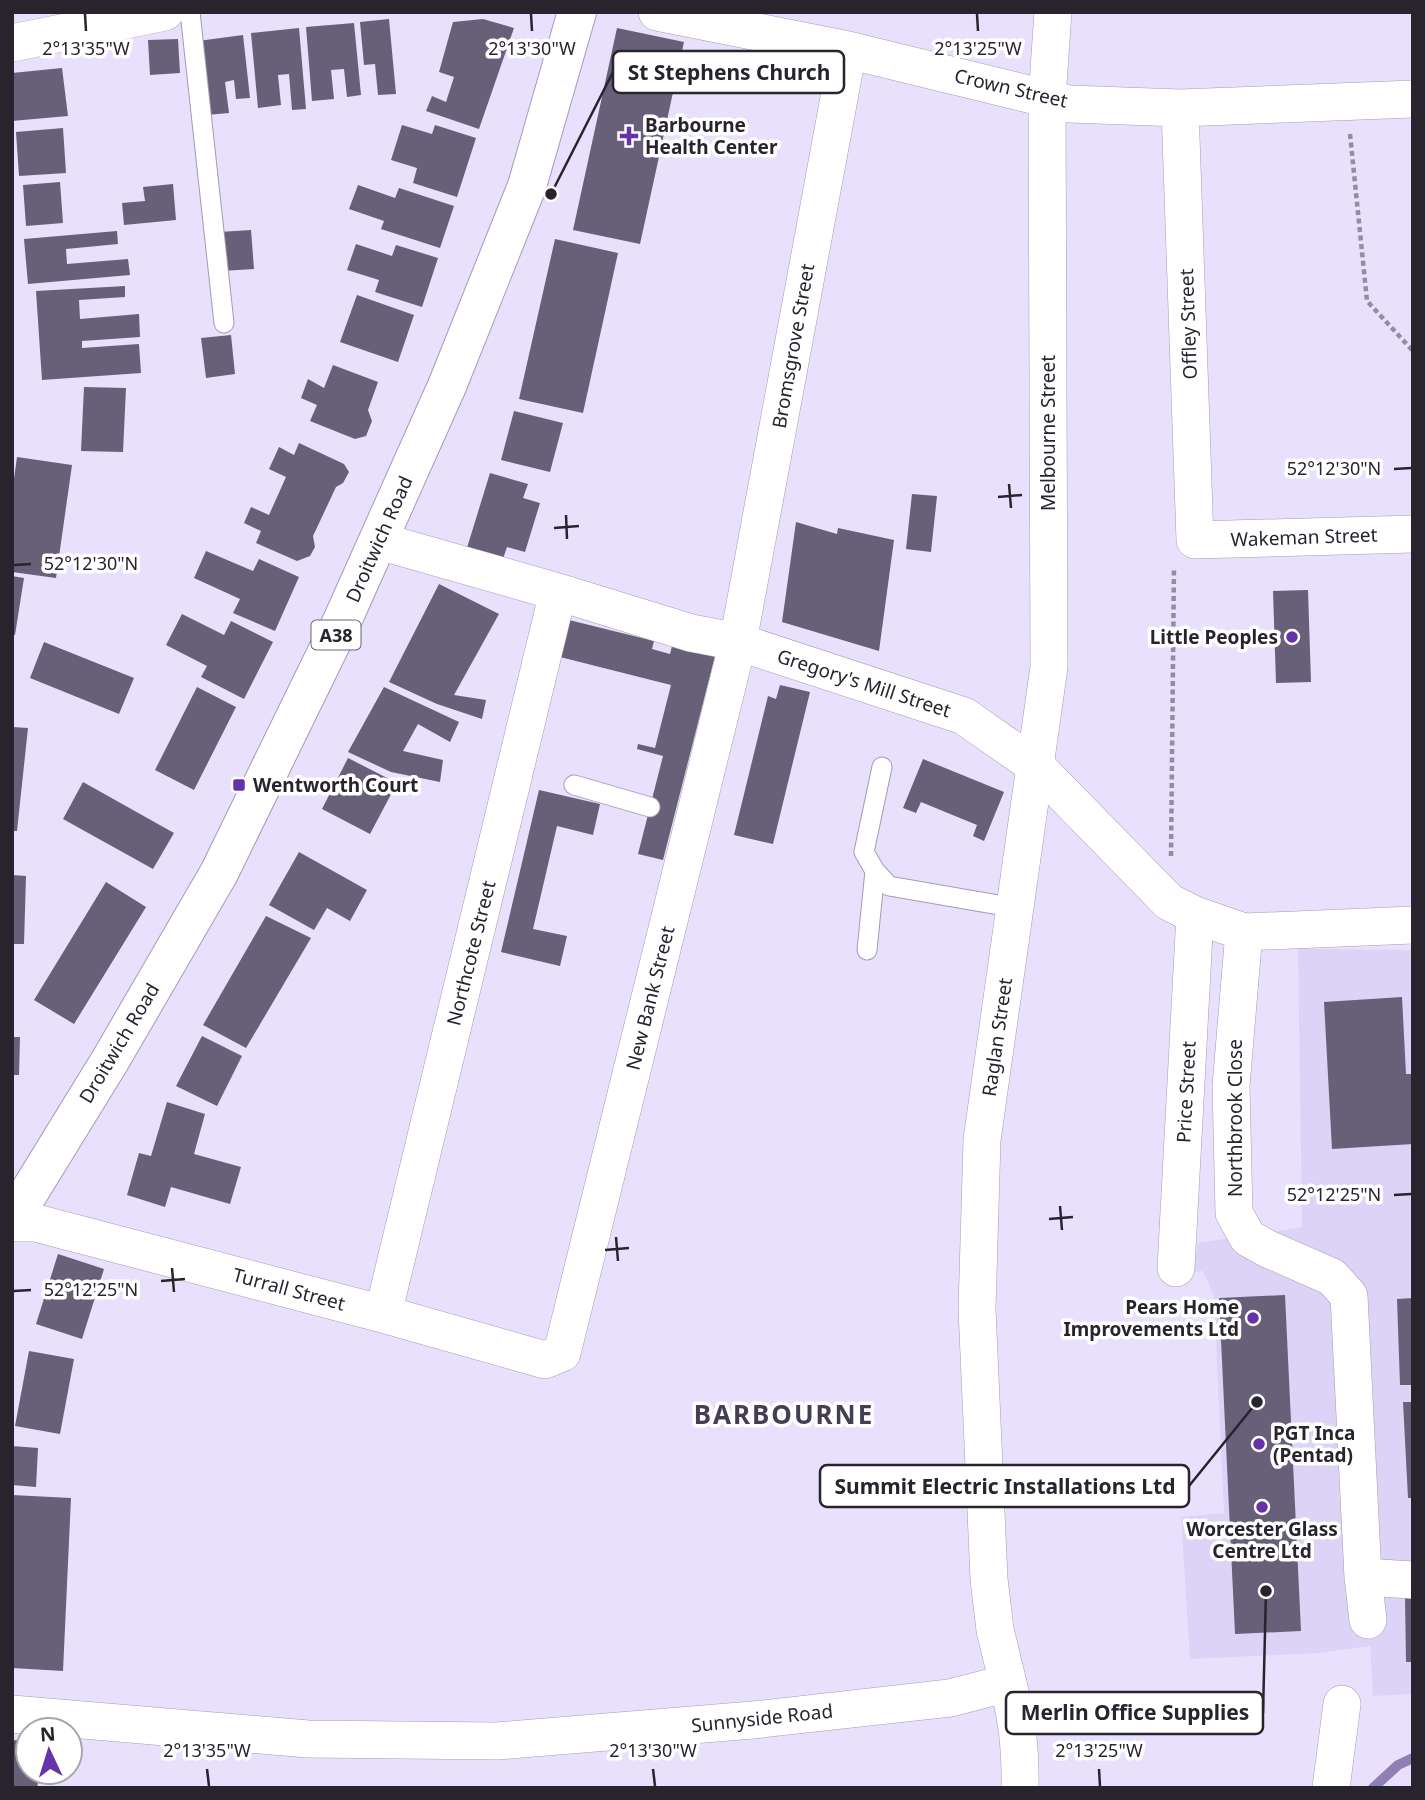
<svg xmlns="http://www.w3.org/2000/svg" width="1425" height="1800" viewBox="0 0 1425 1800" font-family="'Noto Sans',sans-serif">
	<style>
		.built { fill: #ddd3f7 }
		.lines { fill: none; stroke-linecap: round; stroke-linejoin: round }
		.stream { stroke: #907fb4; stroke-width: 10 }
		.building { fill: #676078 }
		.lane-casing { stroke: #a39bb6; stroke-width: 21 }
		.street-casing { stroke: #a39bb6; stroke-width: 38 }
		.primary-casing { stroke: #a39bb6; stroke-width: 40 }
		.path { stroke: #948da2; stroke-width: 4.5; stroke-dasharray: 5 3.5; stroke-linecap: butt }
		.lane { stroke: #fff; stroke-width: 19 }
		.street { stroke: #fff; stroke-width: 37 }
		.primary { stroke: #fff; stroke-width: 38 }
		.ticks { fill: none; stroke: #27242e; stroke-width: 2.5 }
		.poi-dot { fill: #6632a9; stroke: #fff; stroke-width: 2.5 }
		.labels { text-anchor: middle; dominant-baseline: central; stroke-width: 7; stroke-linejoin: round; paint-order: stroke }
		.shield { fill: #fff; stroke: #68666d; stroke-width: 2 }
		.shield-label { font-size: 18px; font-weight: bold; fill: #27242e }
		.street-label { font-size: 19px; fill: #27242e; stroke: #fff }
		.poi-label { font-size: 19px; font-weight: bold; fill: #27242e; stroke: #fff; text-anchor: start }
		.district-label { font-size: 26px; font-weight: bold; letter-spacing: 2px; fill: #443d54; stroke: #fff }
		.ticks-label { font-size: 18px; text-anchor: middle; fill: #27242e; stroke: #fff; stroke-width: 7; stroke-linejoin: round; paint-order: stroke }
		.leader { fill: none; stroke: #27242e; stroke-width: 2.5 }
		.callout-dot { fill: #27242e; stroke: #fff; stroke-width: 2.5 }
		.callout { fill: #fff; stroke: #27242e; stroke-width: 2.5 }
		.callout-label { font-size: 21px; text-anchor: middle; font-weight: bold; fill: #27242e }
	</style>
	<rect width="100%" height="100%" fill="#e9e0fd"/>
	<path class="built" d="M1298,949L1413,950V1694L1373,1696L1370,1646L1320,1653L1190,1659L1181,1517L1224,1513L1214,1296L1203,1271L1193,1272L1198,1243L1302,1227Z"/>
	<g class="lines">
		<path class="stream" d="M1373,1788L1398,1765L1413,1758"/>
	</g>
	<path class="building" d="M389,19L396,94L378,95L375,64L364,65L360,22Z
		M483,19L514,28L479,129L426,111L432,96L446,102L454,77L439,72L453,22Z
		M354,23L361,95L347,97L344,69L331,70L334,99L312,101L306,27Z
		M299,28L306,109L292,110L289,74L278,75L281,105L258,108L251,33Z
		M617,28L684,42L640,244L573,230Z
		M243,35L250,98L236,99L234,80L225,82L229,113L207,115L198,41Z
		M178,39L180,73L150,75L148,40Z
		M62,68L68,116L12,121V73Z
		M402,125L432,134L435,125L476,138L457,197L413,183L417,168L391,160Z
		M63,128L66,173L19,176L16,132Z
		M60,182L63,223L26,226L23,185Z
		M173,184L176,220L124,225L122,203L145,201L143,187Z
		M358,185L395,198L399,188L454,206L440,248L381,229L384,221L349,209Z
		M251,230L254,269L222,271L219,232Z
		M117,231L118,244L66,249L67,264L128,259L130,275L28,284L24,239Z
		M555,239L618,253L583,413L519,399Z
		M356,244L392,256L396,245L438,258L422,307L375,292L379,280L347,270Z
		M125,286V297L79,300L80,319L139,314L140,337L82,341V348L139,344L141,373L42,380L36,291Z
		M357,295L414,315L398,362L340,342Z
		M231,335L235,374L206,378L201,338Z
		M333,365L378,382L368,410L372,421L366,436L355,439L310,421L317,405L301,398L308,379L324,388Z
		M84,387L126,388L123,452L81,451Z
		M514,411L563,423L550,472L501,460Z
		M299,443L344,464L349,472L343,483L336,487L313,536L315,547L310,556L297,561L256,543L261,531L244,523L251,507L269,515L286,477L269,469L279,447L294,455Z
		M17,457L72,465L56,578L12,572V493Z
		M490,473L528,484L523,498L540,503L525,552L507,547L502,562L466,551Z
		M912,494L937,496L931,552L906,549Z
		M796,522L837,534L838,528L894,540L879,651L782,622Z
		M206,551L253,571L259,559L299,577L275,631L233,613L240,599L194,578Z
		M12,576L24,578L15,635H12Z
		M439,584L499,614L454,695L486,700L482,719L437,704L389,682Z
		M1308,590L1311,682L1276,683L1273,591Z
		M182,614L224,635L231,621L273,642L244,699L201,677L207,666L166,645Z
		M569,620L654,641L652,649L670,654L672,646L715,656L663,860L638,854L663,756L637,749L638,744L655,748L671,685L560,657Z
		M44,642L134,678L119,714L30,678Z
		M780,685L810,692L773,844L734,835L768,696L776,699Z
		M197,687L236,707L194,790L155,770Z
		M384,687L459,722L450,742L418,724L403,751L443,760L440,782L391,772L348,752Z
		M12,727L28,728L17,831H12Z
		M348,758L397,783L370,834L322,809Z
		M923,759L1004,792L984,841L973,836L977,825L921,802L916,813L903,808Z
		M83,782L174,833L153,869L63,819Z
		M539,790L600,804L593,835L557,826L533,929L567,936L560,966L501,952Z
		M299,852L367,890L350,921L327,908L314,930L269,905Z
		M12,875L26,876L24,944H12Z
		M106,882L146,907L74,1024L34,1000Z
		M266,916L311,938L246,1048L203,1025Z
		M1402,997L1406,1074H1413V1144L1332,1149L1324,1002Z
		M202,1036L242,1056L217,1106L176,1086Z
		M12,1037H20L19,1075H12Z
		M167,1102L205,1114L194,1154L241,1167L230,1204L171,1187L165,1207L127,1195L139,1153L151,1156Z
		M58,1254L104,1269L82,1339L36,1324Z
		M1285,1295L1301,1631L1235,1634L1219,1298Z
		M1413,1298V1385H1400L1397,1299Z
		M29,1351L74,1359L60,1434L15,1426Z
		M1403,1402H1413V1498H1408Z
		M12,1446L38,1448L36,1487L12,1485Z
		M12,1495L71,1498L63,1671L12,1668Z
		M1405,1597H1413V1662H1406Z
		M12,1740L28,1741V1772H55V1784L38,1783L37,1788H12Z"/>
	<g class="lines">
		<defs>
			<path id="lane" d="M190,12L224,323
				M882,767L864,852L875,871L889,886L1016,908
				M574,785L650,807
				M867,950L875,871"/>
			<path id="street" d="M657,12L848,50L1069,104L1180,108L1413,99
				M12,43L165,12
				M1180,108L1195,540L1413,534
				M379,541L558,592L691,633L738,642L964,716L1037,767L1169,902L1195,915L1244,932L1413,925
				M1244,932L1231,1086L1234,1213L1248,1238L1268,1249L1332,1277L1349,1296L1363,1577L1368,1620
				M12,1223H36L383,1314L545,1360L562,1353L738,642L848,50
				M1176,1268L1195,915
				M383,1314L558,592
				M1363,1577L1413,1580
				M1008,1683C1017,1720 1021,1749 1020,1788
				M12,1714L308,1739L497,1741L753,1720L950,1698L1008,1683L995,1630L989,1579L977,1309L982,1140L1049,667L1047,98L1053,12
				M1331,1788L1342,1704"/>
			<path id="primary" d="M12,1220L111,1059L219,873L343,619L447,386L527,186L577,12"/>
		</defs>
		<use href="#lane" class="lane-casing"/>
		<use href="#street" class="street-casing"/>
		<use href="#primary" class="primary-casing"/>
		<path class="path" d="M1350,134L1367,301L1413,351
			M1171,856L1174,567"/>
		<use href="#lane" class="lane"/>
		<use href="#street" class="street"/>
		<use href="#primary" class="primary"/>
	</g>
	<path class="ticks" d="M85,14L86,31M531,14L532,31M977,14L978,31M1394,469L1411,468M1009,484L1011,508M998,497L1022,495M566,515L567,539M554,528L579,526M14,565L31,564M1394,1195L1411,1194M1060,1206L1062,1230M1049,1219L1073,1217M616,1237L618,1261M605,1250L629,1248M172,1268L174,1292M161,1281L185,1279M14,1291L31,1290M207,1769L209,1786M653,1769L655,1786M1099,1769L1100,1786"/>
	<g class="poi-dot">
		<path d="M625.5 125.5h7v7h7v7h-7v7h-7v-7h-7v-7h7z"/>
		<circle cx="1292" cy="637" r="7"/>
		<rect x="232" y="778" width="14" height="14" rx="3.5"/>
		<circle cx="1253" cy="1318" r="7"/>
		<circle cx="1259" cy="1444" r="7"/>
		<circle cx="1262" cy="1507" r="7"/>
	</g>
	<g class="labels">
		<rect class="shield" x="311.5" y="620.5" width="49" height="29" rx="5"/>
		<g class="shield-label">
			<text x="336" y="635">A38</text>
		</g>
		<g class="street-label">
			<text transform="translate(1011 88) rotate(13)">Crown Street</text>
			<text transform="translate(1188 324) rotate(-92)">Offley Street</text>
			<text transform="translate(793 346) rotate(-80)">Bromsgrove Street</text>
			<text transform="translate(1048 433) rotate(-90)">Melbourne Street</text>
			<text transform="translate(1304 537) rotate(-2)">Wakeman Street</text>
			<text transform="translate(379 539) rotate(-66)">Droitwich Road</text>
			<text transform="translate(864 683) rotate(18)">Gregory's Mill Street</text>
			<text transform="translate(471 953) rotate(-76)">Northcote Street</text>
			<text transform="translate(650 998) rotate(-76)">New Bank Street</text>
			<text transform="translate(997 1037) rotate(-82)">Raglan Street</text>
			<text transform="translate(119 1043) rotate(-59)">Droitwich Road</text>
			<text transform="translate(1186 1092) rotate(-87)">Price Street</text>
			<text transform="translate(1235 1118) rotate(-90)">Northbrook Close</text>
			<text transform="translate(289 1289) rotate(15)">Turrall Street</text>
			<text transform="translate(762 1718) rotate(-6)">Sunnyside Road</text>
		</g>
		<g class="poi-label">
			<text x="645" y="125">Barbourne<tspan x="645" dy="22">Health Center</tspan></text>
			<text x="1278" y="637" text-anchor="end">Little Peoples</text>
			<text x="253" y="785">Wentworth Court</text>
			<text x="1239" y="1307" text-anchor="end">Pears Home<tspan x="1239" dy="22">Improvements Ltd</tspan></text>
			<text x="1273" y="1433">PGT Inca<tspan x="1273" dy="22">(Pentad)</tspan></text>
			<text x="1262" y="1529" text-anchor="middle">Worcester Glass<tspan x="1262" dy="22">Centre Ltd</tspan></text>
		</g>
		<g class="district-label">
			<text x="784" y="1414">BARBOURNE</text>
		</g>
	</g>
	<g class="ticks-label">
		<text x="86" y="55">2°13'35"W</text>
		<text x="532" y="55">2°13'30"W</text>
		<text x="978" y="55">2°13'25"W</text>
		<text x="1334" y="475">52°12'30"N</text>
		<text x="91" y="570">52°12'30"N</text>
		<text x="1334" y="1201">52°12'25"N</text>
		<text x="91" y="1296">52°12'25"N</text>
		<text x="207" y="1757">2°13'35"W</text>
		<text x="653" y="1757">2°13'30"W</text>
		<text x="1099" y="1757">2°13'25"W</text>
	</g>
	<path class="leader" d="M551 194L613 72M1257 1402L1189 1486M1266 1591L1263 1713"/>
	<g class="callout-dot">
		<circle cx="551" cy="194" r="7"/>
		<circle cx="1257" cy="1402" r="7"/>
		<circle cx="1266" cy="1591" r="7"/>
	</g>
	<g class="callout">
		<rect x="613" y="51" width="231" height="42" rx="7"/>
		<rect x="820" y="1465" width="369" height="42" rx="7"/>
		<rect x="1006" y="1692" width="257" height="42" rx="7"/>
	</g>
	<g class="callout-label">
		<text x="729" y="80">St Stephens Church</text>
		<text x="1005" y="1494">Summit Electric Installations Ltd</text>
		<text x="1135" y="1720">Merlin Office Supplies</text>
	</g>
	<rect width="1425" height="1800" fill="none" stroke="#27242e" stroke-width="28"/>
	<g transform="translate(49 1751) rotate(356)"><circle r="33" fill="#ffffff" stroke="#a9a7ab" stroke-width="2"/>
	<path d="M0-5L12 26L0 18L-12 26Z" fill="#6632a9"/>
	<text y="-10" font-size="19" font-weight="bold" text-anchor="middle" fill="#27242e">N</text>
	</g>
</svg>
